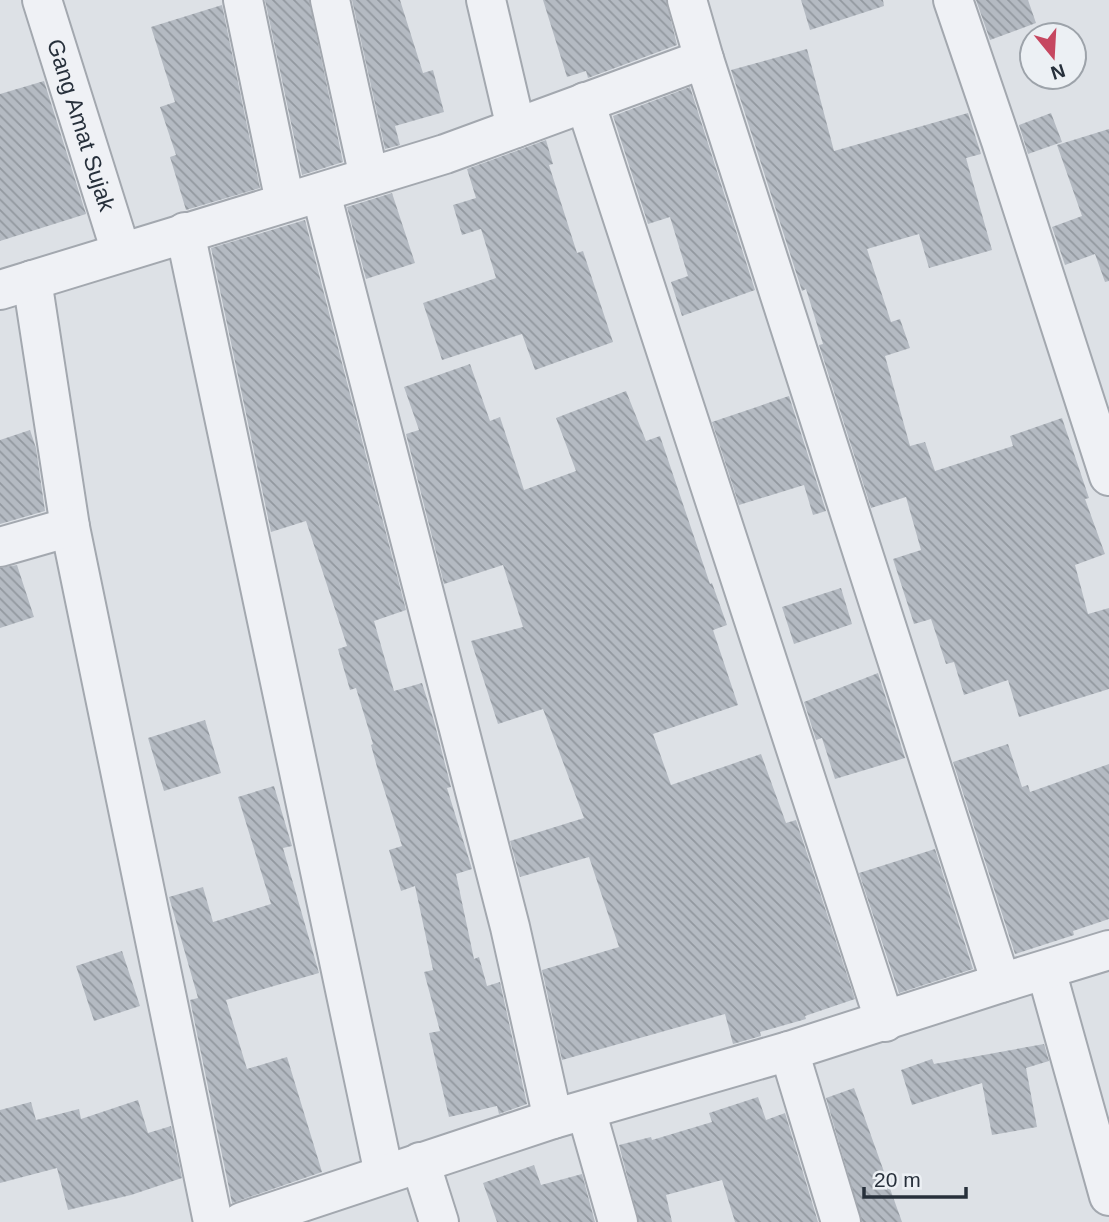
<svg xmlns="http://www.w3.org/2000/svg" width="1109" height="1222" viewBox="0 0 1109 1222" font-family="Arial,sans-serif">
	<style>
		.building { fill: url(#building-back-hatch) }
		.lines { fill: none; stroke-linecap: round; stroke-linejoin: round }
		.minor-casing { stroke: #a3a8af; stroke-width: 42 }
		.minor { stroke: #eff1f5; stroke-width: 38 }
		.labels { text-anchor: middle; dominant-baseline: central; stroke-width: 5; stroke-linejoin: round; paint-order: stroke }
		.street-label { font-size: 23px; fill: #27303b; stroke: #ecf0f4 }
	</style>
	<defs>
		<pattern id="building-back-hatch" width="6" height="6" patternUnits="userSpaceOnUse" patternTransform="scale(1.75)"><rect width="6" height="6" fill="#b4bac2"/><path d="M-1 5l2 2M0 0l6 6M5-1l2 2" fill="none" stroke="#92989f"/></pattern>
	</defs>
	<rect width="100%" height="100%" fill="#dde1e6"/>
	<path class="building" d="M265,0H309L343,162L302,175Z
		M352,0H400L423,73L433,70L444,112L395,126L400,145L385,149Z
		M543,0H666L677,45L588,78L586,71L567,77Z
		M801,0H883L884,6L810,30Z
		M976,0H1028L1036,23L990,40Z
		M222,5L260,188L186,210L170,157L176,155L160,107L175,102L151,27Z
		M807,49L834,151L968,113L981,154L966,158L992,250L929,268L919,234L867,249L891,322L900,319L910,348L885,356L910,446L925,442L935,471L1013,446L1010,436L1062,418L1089,498L1085,499L1105,554L1075,565L1088,614L1109,608V689L1019,717L1008,680L964,695L954,662L946,664L931,619L914,624L893,559L921,550L906,497L871,508L819,345L823,344L806,289L802,291L731,70Z
		M44,81L86,214L0,241V94Z
		M690,87L755,290L682,316L671,282L688,276L670,217L648,224L613,116Z
		M1051,113L1062,142L1028,154L1019,125Z
		M1109,129V281L1105,282L1095,254L1065,265L1052,227L1082,216L1057,145Z
		M546,140L553,164L549,165L577,253L583,251L613,342L535,370L522,334L442,360L423,303L496,278L481,229L462,235L453,205L476,198L467,169Z
		M392,193L415,263L366,279L347,207Z
		M305,220L406,610L374,621L394,691L422,683L434,721L451,787L447,788L472,869L456,874L474,959L479,957L487,986L500,982L527,1104L499,1114L497,1106L449,1117L429,1033L440,1031L424,972L433,970L415,886L401,891L389,850L402,846L377,767L371,745L373,744L356,688L350,690L338,649L347,646L306,521L271,532L211,248Z
		M470,364L490,421L500,417L524,490L576,471L556,418L626,391L646,441L660,436L710,584L712,583L727,625L713,630L738,705L653,734L671,785L761,754L786,823L796,820L855,999L805,1016L806,1019L760,1032L761,1036L733,1044L725,1014L562,1060L542,970L619,947L589,857L520,877L510,841L584,818L543,709L498,724L471,641L523,627L503,565L444,584L406,434L419,430L404,387Z
		M789,396L826,511L813,515L804,485L739,505L712,422Z
		M30,430L36,448L45,511L0,524V440Z
		M17,565L34,617L0,628V568Z
		M841,588L852,624L794,644L782,607Z
		M878,673L905,758L835,779L822,738L816,740L804,702Z
		M205,720L221,773L164,791L148,738Z
		M1008,744L1022,787L1028,785L1030,792L1109,764V919L1073,931L1074,935L1015,954L953,762Z
		M274,786L292,846L283,848L319,973L226,1000L247,1069L287,1057L322,1172L232,1203L190,1000L198,998L169,897L203,887L213,922L271,904L238,797Z
		M935,849L973,969L899,993L859,873Z
		M122,951L140,1006L94,1021L76,966Z
		M1044,1044L1049,1061L1026,1068L1037,1127L992,1135L982,1083L912,1105L901,1070L932,1059L934,1064Z
		M854,1088L902,1222H862L826,1098Z
		M758,1097L766,1120L785,1113L818,1222H735L722,1180L666,1195L672,1222H639L619,1145L651,1137L652,1140L712,1122L709,1113Z
		M138,1100L148,1133L171,1126L182,1178L131,1195L68,1210L57,1168L0,1183V1110L31,1102L36,1120L79,1109L81,1119Z
		M534,1165L541,1185L582,1174L595,1222H497L483,1183Z"/>
	<g class="lines">
		<defs>
			<g id="minor">
				<path id="s1" d="M42,0L121,252"/>
				<path d="M243,0L285,202"/>
				<path d="M330,0L369,177"/>
				<path d="M486,0L516,128"/>
				<path d="M687,0L704,59L1001,983"/>
				<path d="M953,0L1001,141L1109,476"/>
				<path d="M585,102L885,1022"/>
				<path d="M321,193L510,927L553,1119"/>
				<path d="M185,232L384,1174"/>
				<path d="M32,280L70,527L213,1222"/>
				<path d="M0,290L445,154L704,59"/>
				<path d="M0,547L70,527"/>
				<path d="M1046,970L1109,1196"/>
				<path d="M789,1051L841,1222"/>
				<path d="M586,1110L618,1222"/>
				<path d="M420,1162L439,1222"/>
				<path d="M242,1222L553,1119L789,1051L1001,983L1109,950"/>
			</g>
		</defs>
		<use href="#minor" class="minor-casing"/>
		<use href="#minor" class="minor"/>
	</g>
	<g class="labels">
		<g class="street-label">
			<text stroke="none"><textPath href="#s1" startOffset="131">Gang Amat Sujak</textPath></text>
		</g>
	</g>
	<g transform="translate(1053 56) rotate(162)"><circle r="33" fill="#ecf0f4" stroke="#9da3aa" stroke-width="2"/>
	<path d="M0-5L12 26L0 18L-12 26Z" fill="#c64760"/>
	<text y="-10" font-size="19" font-weight="bold" text-anchor="middle" fill="#27303b">N</text>
	</g>
	<path d="M864 1187v10h102v-10" fill="none" stroke="#27303b" stroke-width="3.5"/>
	<text x="874" y="1187" font-size="21" fill="#27303b" stroke="#ecf0f4" stroke-width="5" paint-order="stroke">20 m</text>
</svg>
